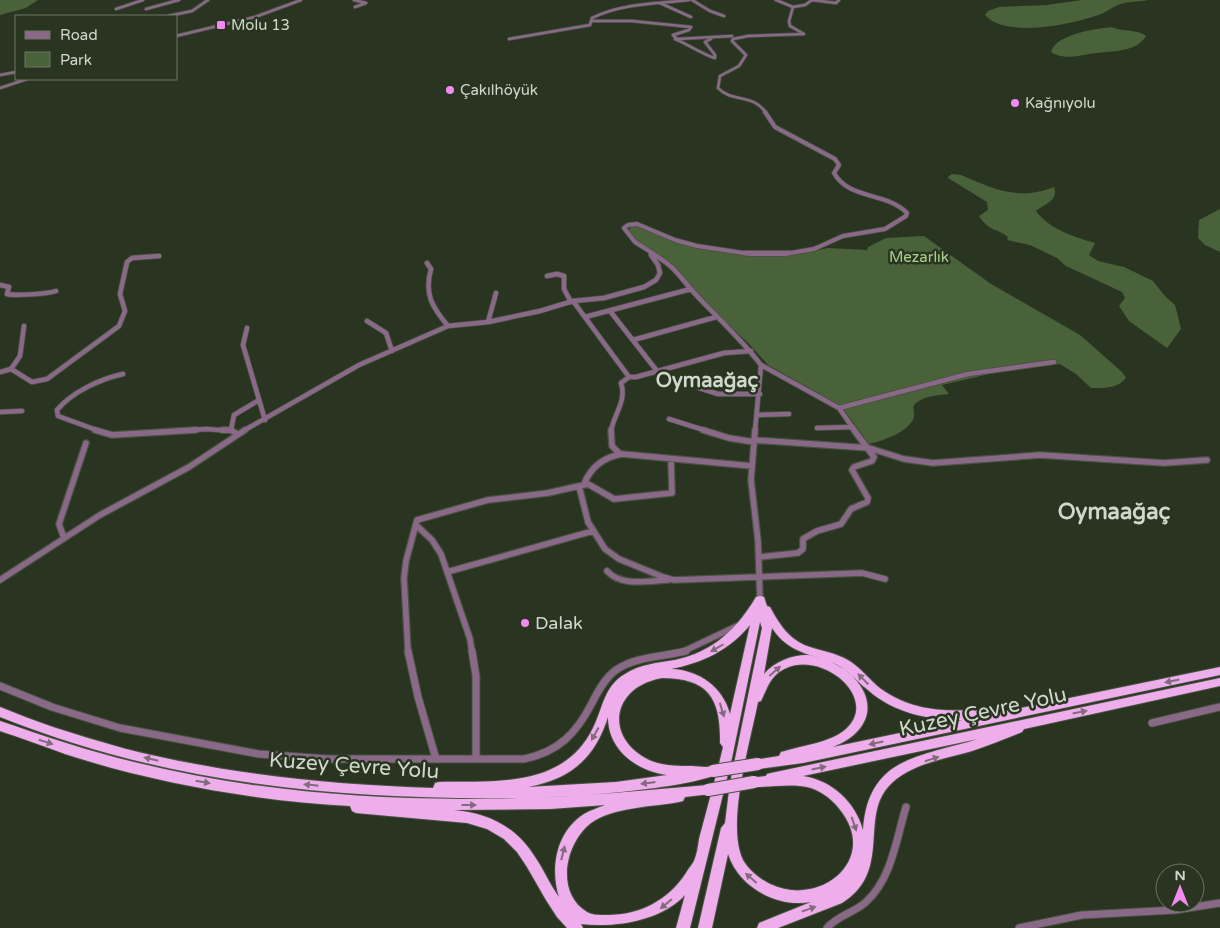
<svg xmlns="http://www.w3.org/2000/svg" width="1220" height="928" viewBox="0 0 1220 928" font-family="'Varela Round',sans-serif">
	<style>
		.green { fill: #4a6239 }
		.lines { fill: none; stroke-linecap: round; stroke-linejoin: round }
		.minor-far4-casing { stroke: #47523f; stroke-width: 4 }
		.minor-far3-casing { stroke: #47523f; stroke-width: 5.5 }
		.minor-far2-casing { stroke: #47523f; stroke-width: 6 }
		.minor-far1-casing { stroke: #47523f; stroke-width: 8 }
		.minor-casing { stroke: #47523f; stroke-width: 9 }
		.trunk-casing { stroke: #47523f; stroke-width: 2 }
		.minor-far4 { stroke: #896987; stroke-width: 2.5 }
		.minor-far3 { stroke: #896987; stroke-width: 4 }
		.minor-far2 { stroke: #896987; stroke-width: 4.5 }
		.minor-far1 { stroke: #896987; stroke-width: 5.5 }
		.minor { stroke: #896987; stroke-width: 7 }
		.trunk { fill: #eeaeec; fill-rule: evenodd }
		.trunk-bridge-casing { stroke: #47523f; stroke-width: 14; stroke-linecap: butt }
		.trunk-bridge { stroke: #eeaeec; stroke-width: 12 }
		.oneway { fill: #826b7c }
		.poi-dot { fill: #f38af1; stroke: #293520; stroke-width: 2 }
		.labels { text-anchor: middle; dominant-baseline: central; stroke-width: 5; stroke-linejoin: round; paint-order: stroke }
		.far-poi-label { font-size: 15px; fill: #d0d8cb; stroke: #293520; text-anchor: start }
		.far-park-label { font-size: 15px; fill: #a9d18c; stroke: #293520 }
		.poi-label { font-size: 18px; fill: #d0d8cb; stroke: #293520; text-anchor: start }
		.quarter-label { font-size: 20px; font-weight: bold; fill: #d0d8cb; stroke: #293520 }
		.near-street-label { font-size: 21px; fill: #d0d8cb; stroke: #293520 }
		.district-label { font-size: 22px; font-weight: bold; fill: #d0d8cb; stroke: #293520 }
	</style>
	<rect width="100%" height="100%" fill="#293520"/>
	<path class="green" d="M0,0H38L26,8L0,15Z
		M1082,0H1148C1138,2 1128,1 1118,5C1112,7 1107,12 1101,14C1074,24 1006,39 985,15L988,11L999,7L1047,5Z
		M1111,27C1122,32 1138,29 1146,36C1137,52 1112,51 1096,53C1081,55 1064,61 1051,52C1056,34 1095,29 1111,27Z
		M952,174L961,175C994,189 1018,201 1054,187C1059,201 1044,204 1036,211C1049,229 1074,237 1095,243L1089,255L1098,261L1124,267L1153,281L1165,296L1175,305L1181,329L1167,348L1129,321L1119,306L1125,298L1122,292L1066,266L1057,258L1030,245L1007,240L1008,237C997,228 989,232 979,216L988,210L987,202L948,178L949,176Z
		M1220,209V252L1205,245L1198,238L1199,220Z
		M632,226H640L695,247L757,256L793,255L828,248L867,250L868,247L886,238L924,236L991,284L1080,335L1122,372L1126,378C1117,389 1104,388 1091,388L1076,374L1060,364L989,374L942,385L949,394C939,395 924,396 916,403C911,407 915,412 914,417C910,432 882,441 869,444L841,406L768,365L749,344L704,301L673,265L659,255L643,250L628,230Z"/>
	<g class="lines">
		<defs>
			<path id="minor-far4" d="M354,0L366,3L355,7
				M692,0L710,11L724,16
				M812,0L836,3L839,0
				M660,3L691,17
				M793,7L805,5L812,0
				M116,9L143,0
				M146,9L179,0
				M168,16L192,11L208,0
				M591,21H632L691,27L689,30L673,35L677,39L732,36
				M176,36L255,17L301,0
				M509,39L590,25L592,18C622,3 656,4 689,0
				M675,39C683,42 710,58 715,58V55L705,42L711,39
				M0,75L16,72
				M0,88L27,79
				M766,113C753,93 732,103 718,88L720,76L739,66L746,55L732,41L733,39L748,36L804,34L790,26L789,21L793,7L776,0"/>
			<path id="minor-far3" d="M654,254L635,242L624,228L628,225L637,224L675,240L697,246L750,254H785L814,249L843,236L885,229L906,216L907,213C887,192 849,200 834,173L839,165L835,159L775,127L765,112"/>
			<path id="minor-far2" d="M651,253C676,266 680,278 698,297C720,320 742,340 761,365L755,431
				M744,253H790
				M427,263L431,269C424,294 432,307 448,326
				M547,276L557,274L564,276V289L571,302
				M0,285L9,287L7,294C15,296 48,294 56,291
				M573,301L629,377H636L724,353L751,351
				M610,311L657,371
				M585,317L691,289
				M367,321L386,333L392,351
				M488,322L496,293
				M247,328L243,345L265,420
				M633,340L716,317
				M761,365L839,408L855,431
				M11,369L20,356L24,326
				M0,372L11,369L32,382L47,379L119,326L125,311L120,294L127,262L132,258L159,256
				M699,388L718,394H760
				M839,408L968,374L1054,362
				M0,412L22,411
				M757,415L789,414
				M669,419L707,431
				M817,428L853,427
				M231,430L234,415L259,400
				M99,431L58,416L57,410C72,392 100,379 123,374
				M176,431L206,429L232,431
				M243,431L359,365L448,326L488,322L540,311L573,301L604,298L644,287L656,280L660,273L658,265L651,255
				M611,431C614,414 627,401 621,383L629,377"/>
			<path id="minor-far1" d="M95,430L112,435L196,430
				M222,430H231L237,434
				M611,430L612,446L620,454
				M703,430L729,438L754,442
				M755,430L751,480L758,541L760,600
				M754,440L869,448L904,459L933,463L1040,455L1164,463L1207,460
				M671,459L672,493L614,499L588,484L579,486L588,522L605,549L619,559L663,577L674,580L862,573L885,579
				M584,484C591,467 604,457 622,454L752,466
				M416,525L432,540L441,554L470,639L472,652
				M64,538L59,524L86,443
				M759,557L798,553L803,549V539L817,531L841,524L851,509L867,502L868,498L852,470L854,467L872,461L874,457L854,430
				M607,571C621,587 649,581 668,580
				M447,572L593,531
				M0,580L100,515L189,467L245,430
				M408,652L404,578L406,561L417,520L488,500L548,493L579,486
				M682,652L737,626"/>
			<path id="minor" d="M408,651L418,697L436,759
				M472,651L476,676V759
				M0,686L52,707L120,728L259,754L328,759H524C558,752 576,734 592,703C598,691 605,678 616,670C636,656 663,657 686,651
				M1152,723L1220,707
				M827,928C838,915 854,913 866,902C892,878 896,840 906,807
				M1019,928L1082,915L1175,910L1220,903"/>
			<path id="trunk" d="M760,596L764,597L767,606L770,607C779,624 790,641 810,647C822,651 835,653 846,659C860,666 869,680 881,689C917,714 954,712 996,708L1000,710L1001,712L1220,667V675L803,763L758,769L754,768L752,764L754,760L779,756L781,752L785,751C804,745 830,743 846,729C884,694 807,639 773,678C768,684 765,693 761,701L758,702C750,742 729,814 740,852C743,866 758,878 770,884C820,908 879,860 841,811C834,801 823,792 811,788C793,783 772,787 754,787L750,786L748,782L750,778L766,776L767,774L771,773L1220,678V686L1024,729L1022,732C1005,739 989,745 972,751C945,759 908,764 888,787C860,819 892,872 842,903L778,928H757L759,923L811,902C776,908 739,887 728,854L712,928H698L721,828L725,823L730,783L762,628L760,622L732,758L690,928H676L685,895C661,921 615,928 581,924L583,928H567L557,917L546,900L527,867L517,852L504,839L487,829L467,823L356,813L352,811L350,806C257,801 154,783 65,754C43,746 22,738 0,731V721C44,736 88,751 134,762C259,793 389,802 517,798C338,800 168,784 0,717V707C18,714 35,721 53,727C77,735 102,742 126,749C226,774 330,785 433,788L435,783L439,782C496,781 564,788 593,728C603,708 604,686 625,674C640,664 658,663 675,660C713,652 737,629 756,597ZM750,625L730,714C723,687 699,670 671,669C702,663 730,650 750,625ZM772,628C785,648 802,653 823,659C818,658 813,655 807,655C792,655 774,662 764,674ZM831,662C847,668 855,680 868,690C894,713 928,720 962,720L833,747C871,732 880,700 848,672C843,668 837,665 831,662ZM662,678C709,678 721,699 720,743L723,747L718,768L713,766C705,768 699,766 691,766C677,766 662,766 649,760C604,738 611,687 662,678ZM608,717C608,750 637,771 667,775L616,782L528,787C571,779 595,758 608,717ZM978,739C921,757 868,756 863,830C855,802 833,781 803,776ZM716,775L713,787L708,785C645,790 583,797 520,798C565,797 610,794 655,788C675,785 696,782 716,775ZM711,794C707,809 703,824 699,839C698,846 697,854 694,861C692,865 688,869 686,873C668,901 638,916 605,915C599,915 592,915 587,912C555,893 565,843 591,823C613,807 652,807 679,802L683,801L685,797ZM605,805C598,808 591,810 584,814C556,832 550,868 559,897C550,885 544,870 535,857C516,827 489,813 454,810L550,809Z"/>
		</defs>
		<use href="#minor-far4" class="minor-far4-casing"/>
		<use href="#minor-far3" class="minor-far3-casing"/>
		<use href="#minor-far2" class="minor-far2-casing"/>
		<use href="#minor-far1" class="minor-far1-casing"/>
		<use href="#minor" class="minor-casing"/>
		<use href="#trunk" class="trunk-casing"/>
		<use href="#minor-far4" class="minor-far4"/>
		<use href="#minor-far3" class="minor-far3"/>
		<use href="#minor-far2" class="minor-far2"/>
		<use href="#minor-far1" class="minor-far1"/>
		<use href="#minor" class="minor"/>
		<use href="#trunk" class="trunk"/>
		<defs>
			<path id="trunk-bridge" d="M713,771L758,764
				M708,790L754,782"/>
		</defs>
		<use href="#trunk-bridge" class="trunk-bridge-casing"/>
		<use href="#trunk-bridge" class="trunk-bridge"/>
	</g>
	<defs><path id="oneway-solid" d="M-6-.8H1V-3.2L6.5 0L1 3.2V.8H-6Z" transform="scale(1.25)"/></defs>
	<g class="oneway">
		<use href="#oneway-solid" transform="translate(717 648) rotate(150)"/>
		<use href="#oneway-solid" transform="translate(775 671) rotate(-41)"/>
		<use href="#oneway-solid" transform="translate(863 679) rotate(-135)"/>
		<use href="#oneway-solid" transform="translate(1172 681) rotate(168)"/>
		<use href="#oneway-solid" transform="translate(722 710) rotate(73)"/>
		<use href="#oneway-solid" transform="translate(1080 712) rotate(-11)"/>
		<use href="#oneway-solid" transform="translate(595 734) rotate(119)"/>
		<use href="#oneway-solid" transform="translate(46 742) rotate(18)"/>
		<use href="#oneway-solid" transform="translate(876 743) rotate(168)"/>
		<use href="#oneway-solid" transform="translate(151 759) rotate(-167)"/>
		<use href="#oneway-solid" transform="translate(932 759) rotate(-18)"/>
		<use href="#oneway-solid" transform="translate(819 768) rotate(-12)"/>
		<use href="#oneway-solid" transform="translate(203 782) rotate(10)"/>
		<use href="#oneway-solid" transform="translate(648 783) rotate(173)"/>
		<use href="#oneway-solid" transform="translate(311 785) rotate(-174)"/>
		<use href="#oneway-solid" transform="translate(469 805)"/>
		<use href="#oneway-solid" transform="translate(854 824) rotate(71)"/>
		<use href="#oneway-solid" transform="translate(563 853) rotate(-76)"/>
		<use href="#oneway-solid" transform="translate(751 878) rotate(-139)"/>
		<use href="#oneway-solid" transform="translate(666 904) rotate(140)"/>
		<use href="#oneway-solid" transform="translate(809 909) rotate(-19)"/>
	</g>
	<g class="poi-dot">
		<rect x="216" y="20" width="10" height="10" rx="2.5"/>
		<circle cx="450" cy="90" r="5"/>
		<circle cx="1015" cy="103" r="5"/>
		<circle cx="525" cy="623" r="5"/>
	</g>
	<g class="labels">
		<g class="far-poi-label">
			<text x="231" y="25">Molu 13</text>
			<text x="460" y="90">Çakılhöyük</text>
			<text x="1025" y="103">Kağnıyolu</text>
		</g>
		<g class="far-park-label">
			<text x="919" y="257">Mezarlık</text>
		</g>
		<g class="poi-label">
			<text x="535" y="623">Dalak</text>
		</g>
		<g class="quarter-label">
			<text x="707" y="381">Oymaağaç</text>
		</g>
		<g class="near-street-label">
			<text transform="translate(983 712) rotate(-12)">Kuzey Çevre Yolu</text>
			<text transform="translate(354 766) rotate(4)">Kuzey Çevre Yolu</text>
		</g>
		<g class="district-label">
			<text x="1114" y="512">Oymaağaç</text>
		</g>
	</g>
	<rect x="15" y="15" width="162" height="65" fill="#293520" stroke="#6c7664"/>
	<rect x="25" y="31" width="25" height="8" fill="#896987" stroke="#6c7664"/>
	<text x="60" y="40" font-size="15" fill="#d0d8cb">Road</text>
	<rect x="25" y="52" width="25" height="15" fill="#4a6239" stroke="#6c7664"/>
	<text x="60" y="65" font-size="15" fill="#d0d8cb">Park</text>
	<g transform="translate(1180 888)"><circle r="24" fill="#293520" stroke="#6c7664"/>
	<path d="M0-4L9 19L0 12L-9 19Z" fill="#f38af1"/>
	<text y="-8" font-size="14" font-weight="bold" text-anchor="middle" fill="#d0d8cb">N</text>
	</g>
</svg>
